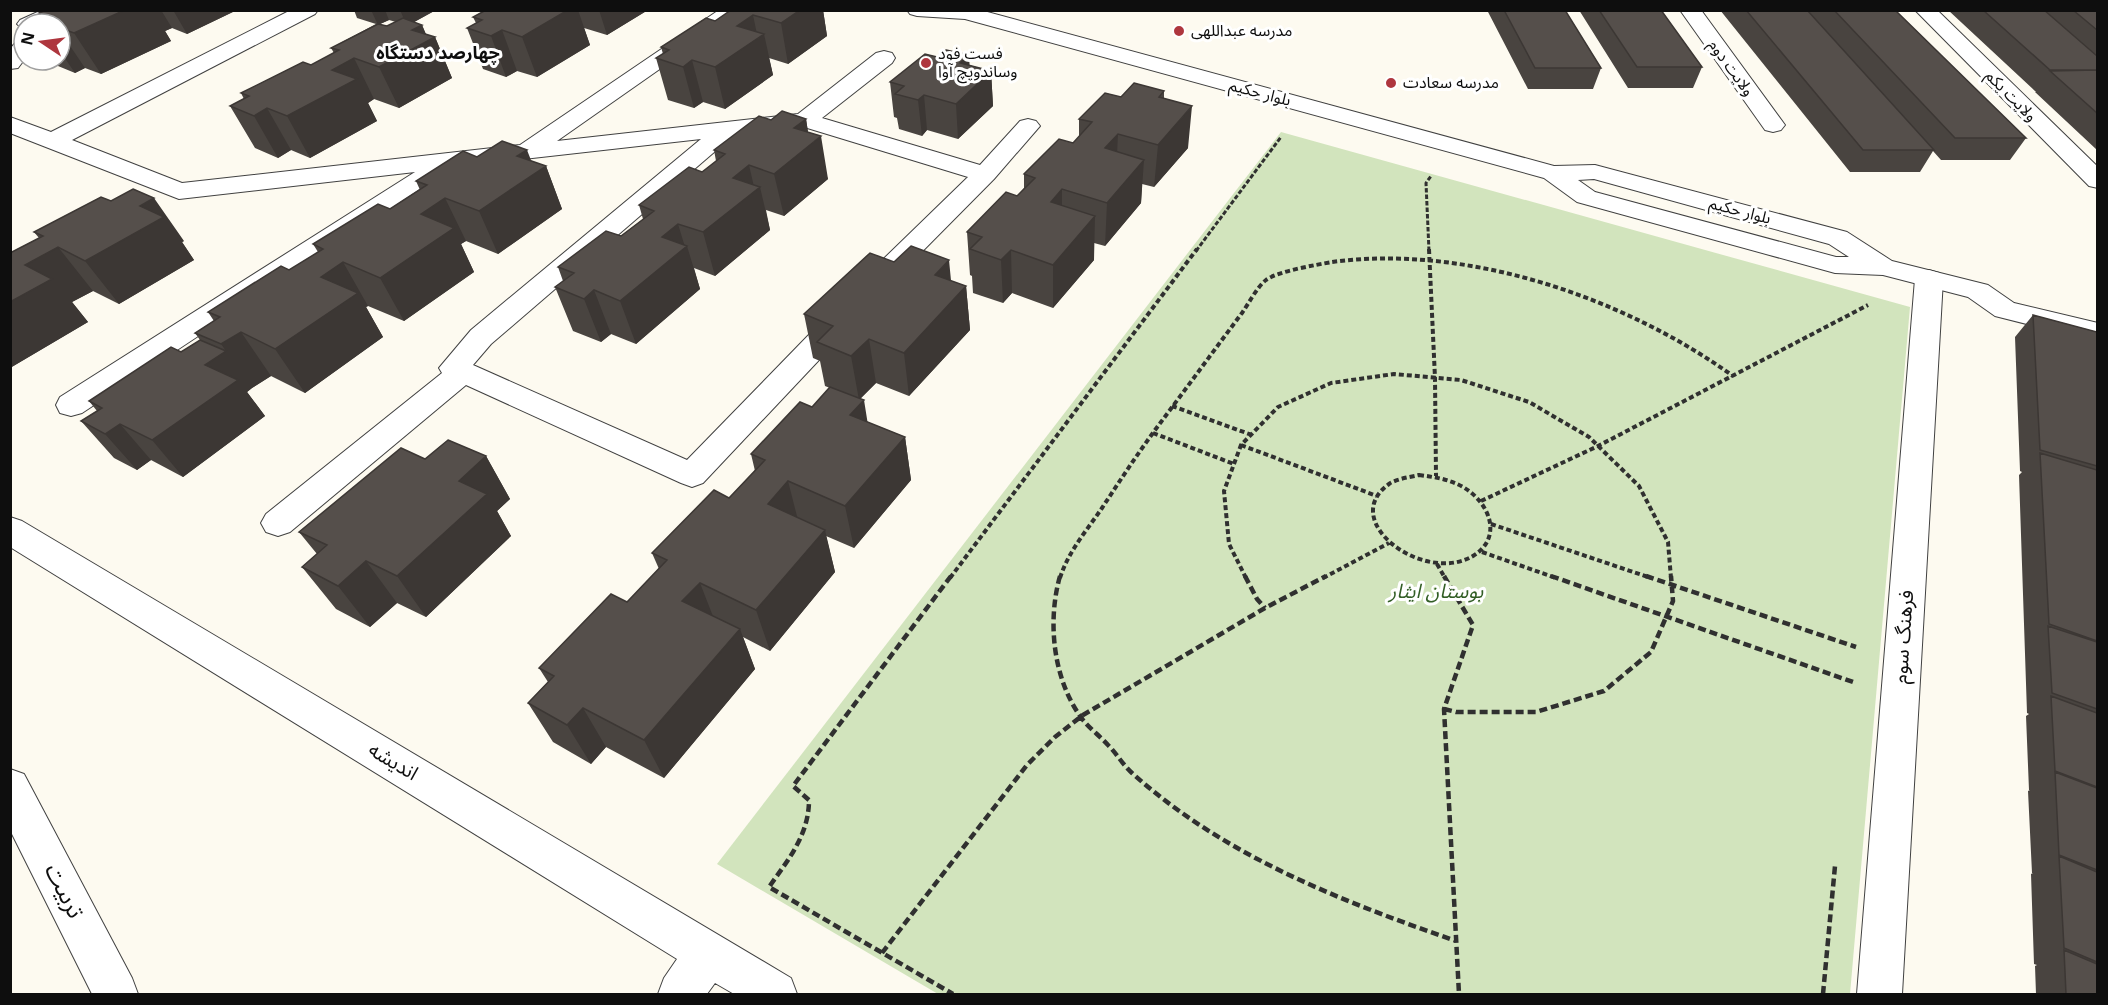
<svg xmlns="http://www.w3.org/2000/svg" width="2108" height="1005" viewBox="0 0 2108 1005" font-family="Georgia,'Noto Sans Arabic',serif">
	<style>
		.green { fill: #d2e4bd }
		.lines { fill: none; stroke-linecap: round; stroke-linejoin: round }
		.minor-casing { stroke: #414141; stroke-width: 2 }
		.tertiary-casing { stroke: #414141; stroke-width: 2 }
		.path-far2 { stroke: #303030; stroke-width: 3; stroke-dasharray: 4.5 2; stroke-linecap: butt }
		.path-far1 { stroke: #303030; stroke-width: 4; stroke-dasharray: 5 3; stroke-linecap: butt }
		.path { stroke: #303030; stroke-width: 4.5; stroke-dasharray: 8 4; stroke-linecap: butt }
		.minor { fill: #fff; fill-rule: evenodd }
		.tertiary { fill: #fff; fill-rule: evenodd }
		.wall { fill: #494440; fill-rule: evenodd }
		.shaded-wall { fill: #3c3734 }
		.building { fill: #554f4b; stroke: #3c3734; stroke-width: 1.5 }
		.poi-dot { fill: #ae363e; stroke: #fff; stroke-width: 2 }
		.labels { text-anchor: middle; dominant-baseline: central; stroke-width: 6; stroke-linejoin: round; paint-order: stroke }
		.far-poi-label { font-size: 16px; fill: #0e0e0e; stroke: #fff; text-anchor: start }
		.far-street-label { font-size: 16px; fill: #0e0e0e; stroke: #fff }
		.far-neighbourhood-label { font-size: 18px; font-weight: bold; fill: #0e0e0e; stroke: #fff }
		.park-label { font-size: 20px; font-style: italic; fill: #325e25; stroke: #fff }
		.street-label { font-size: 20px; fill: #0e0e0e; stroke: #fff }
		.near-street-label { font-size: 24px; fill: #0e0e0e; stroke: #fff }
	</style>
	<rect width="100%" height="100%" fill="#fdfaf0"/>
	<path class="green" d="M1281,132L1910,307L1850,994H938L717,864Z"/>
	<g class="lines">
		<defs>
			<path id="minor" d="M42,10H60L62,14C54,26 37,24 24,24V30L17,24L20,20Z
				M291,10H318L315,14L72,140L182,183L520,145L719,10H744L557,141L798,114L876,53L884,51L892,53L895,58L892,63L822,118L980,165L1020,121L1028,119L1036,121L1040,126L994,179L890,284L880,287L870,284L866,278L870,272L968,177L804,127L734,135L491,344L473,365L687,460L832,311L842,309L852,311L856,318L852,325L703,483L692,487L681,483L466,385L290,532L278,536L266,532L261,523L266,514L442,373L439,368L471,330L701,139L453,167L82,413L71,416L60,413L56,405L60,397L415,172L179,199L10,133V117L51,132Z
				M1680,10H1701L1785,125L1781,130L1773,132L1765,130Z
				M1915,10H1937L2098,167V188L2089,186Z
				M24,41V60L18,68L10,69V49L16,42Z
				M1929,270L1939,273L1943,279L1902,994H1857L1915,279L1919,273Z
				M10,517L22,521L791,978L797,994H734L715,983L707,994H658L664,978L677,959L10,547Z
				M10,769L24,774L132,978L138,994H92L10,830Z"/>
			<path id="tertiary" d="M907,10H980L1554,166L1595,165L1847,232L1892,261L1988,285L2014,303L2098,323V342L1995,316L1968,297L1883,275L1835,273L1577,202L1544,178L965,19L917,16L910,14ZM1594,179L1829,244L1849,257H1836L1595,192L1578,180Z"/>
		</defs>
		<use href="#minor" class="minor-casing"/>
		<use href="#tertiary" class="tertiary-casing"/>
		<path class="path-far2" d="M1196,251L1281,137
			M1429,251L1426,183L1431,176"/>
		<path class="path-far1" d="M1429,249L1435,378L1436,476
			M1172,406L1252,435
			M1153,433L1234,464
			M1241,445L1377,496
			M1419,475C1434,477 1449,479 1463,487C1489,502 1504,537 1473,556C1424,585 1337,521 1389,484C1396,479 1410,477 1419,475Z
			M1481,501L1598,446L1868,305
			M1491,524L1651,578
			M1482,552L1556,578
			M1437,564L1445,578
			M950,578L1197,249
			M1060,578C1068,552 1087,530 1102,508C1121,479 1140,450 1161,422C1188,386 1215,349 1242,313C1249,303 1257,287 1266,280C1278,271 1316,265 1332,262C1467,244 1623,297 1733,376
			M1246,578L1229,544L1224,491L1241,445L1278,407L1331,383L1394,374L1461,380L1529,402L1589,437L1639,486L1668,542L1671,578
			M1323,578L1389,543"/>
		<path class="path" d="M951,576L793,786L809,800C809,835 788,860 769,887L953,994
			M1060,576C1047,622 1053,681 1083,720C1090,729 1100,736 1108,745C1117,754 1123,765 1132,773C1224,856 1341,901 1456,941
			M1245,576L1257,599L1265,608
			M1444,576L1473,625L1444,709L1459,994
			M1551,576L1853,682
			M1646,576L1856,647
			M1444,709L1456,712H1536L1604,691L1651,652L1673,601L1671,576
			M882,953L1027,765L1055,737L1083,715L1265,608L1326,576
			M1823,994L1835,866"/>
		<use href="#minor" class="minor"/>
		<use href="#tertiary" class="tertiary"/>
	</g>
	<path class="wall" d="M46,10H237L187,34L172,28L165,31L171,41L101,74L85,68L75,73L58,66L53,60H60V24L43,20L39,13Z
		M354,10H436L414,22L422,25L426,35L435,37L452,78L399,108L374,99L368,103L377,121L310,158L291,150L278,158L255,148L230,106L244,99L241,93L311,65L334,53L331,48L376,24L357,18ZM389,20L396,22L387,26L380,24Z
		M486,10H648L607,35L584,28L590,45L537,77L517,71L506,77L483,69L467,28L476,23L473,17Z
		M727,10H823L827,36L788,64L769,58L773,75L725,109L703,102L694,108L668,100L656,58L663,54L661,47L715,21L728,13Z
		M1487,10H1565L1601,68L1593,89H1528Z
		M1579,10H1661L1702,67L1693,88H1628Z
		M1720,10H1895L2026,138L2010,160H1941L1933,151L1920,172H1850Z
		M1948,10H2097V150L2035,92L2036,91H2035Z
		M969,65L991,71L993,106L958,139L927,130L922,136L899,129L897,118L894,117L890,82Z
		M1164,91V98L1188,148L1154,187L1142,184L1141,203L1105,246L1094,243V260L1053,308L1012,293L1003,303L973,293L972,276L970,275L967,232L1017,196L1024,188V174L1073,143L1079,137V119L1121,97Z
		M806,119L808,132L828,179L784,216L766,210L770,230L715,276L694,268L700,289L636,344L611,334L601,342L573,331L555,287L563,281L558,267L621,236L643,219L639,205L702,172L716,161L714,150L771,120Z
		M477,157L531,161L546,166L562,209L498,254L466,241L461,244L474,272L404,321L368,306L366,307L383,337L305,393L271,376L252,388L247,392L265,416L183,477L151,460L137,470L114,458L81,421L97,411L89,401L181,352L200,340L195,333L214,321L208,312L289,270L318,252L313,244L390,209L420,190L416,181Z
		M34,232L184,241L182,242L194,260L119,304L93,291L72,302L88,322L10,368V253L39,238Z
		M951,281L966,286L970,330L909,396L876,383L860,399L867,422L905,437L911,480L854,548L826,536L835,572L770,651L743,637L755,669L664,778L606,747L591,764L553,742L528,703L548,682L539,668L627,602L659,569L652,553L729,498L755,471L751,454L812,407L830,388L825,386L820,361L813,358L804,314Z
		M2033,315L2097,332V994H2036L2035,966L2037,965L2034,964L2031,874L2033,873H2032L2028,791L2030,790H2029L2026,716L2029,714L2027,713L2019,475L2022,472L2020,471L2015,337Z
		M486,456L510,499L497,511L511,536L426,617L397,603L370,627L336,609L302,567L317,554L299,532L425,459Z"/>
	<path class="shaded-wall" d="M125,10H161L172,28L165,31L171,41L101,74L74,33Z
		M173,10H237L187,34Z
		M371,10H385L389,20L378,25Z
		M400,10H436L407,26Z
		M556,10H578L590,45L537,77L522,37Z
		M599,10H648L607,35Z
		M823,10L827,36L788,64L781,23L799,11Z
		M753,15L758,39L764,34L773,75L725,109L715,67L737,26Z
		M422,25L429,41L435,37L452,78L399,108L379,67L412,30Z
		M502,30L517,71L506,77L491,36Z
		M60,31L85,68L75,73L60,51Z
		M969,55L971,90L960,63Z
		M354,58L374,99L368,103L377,121L310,158L287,116L332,70Z
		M692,60L703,102L694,108L683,67Z
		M991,71L993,106L958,139L956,104Z
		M924,95L927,130L922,136L918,100Z
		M1192,106L1188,148L1154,187L1158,145Z
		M267,108L291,150L278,158L254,116Z
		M806,119L810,145L821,136L828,179L784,216L774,174L794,128Z
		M1118,134L1116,176L1105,148Z
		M527,150L536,173L546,166L562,209L498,254L479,211L517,156Z
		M1144,160L1141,203L1105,246L1107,203Z
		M749,165L755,191L760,187L770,230L715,276L703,232L733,178Z
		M1062,189V232L1051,202Z
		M154,198L184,241L182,242L194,260L119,304L85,261L140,206Z
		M445,198L466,241L461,244L474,272L404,321L380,278L421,214Z
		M1095,216L1094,260L1053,308V265Z
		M678,224L685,247L687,246L700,289L636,344L620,301L662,237Z
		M58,247L93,291L72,302L88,322L10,368V302L25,265Z
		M1011,250L1012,293L1003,303L1001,260Z
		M949,260L953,301L966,286L970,330L909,396L904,353L935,275Z
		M343,262L368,306L366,307L383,337L305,393L275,349L321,277Z
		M594,290L611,334L601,342L584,299Z
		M241,332L271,376L252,388L221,344Z
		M869,339L876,383L859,400L851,356Z
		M226,351L252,388L247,392L265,416L183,477L152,440L205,365Z
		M864,400L871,444L850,415Z
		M120,424L151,460L137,470L105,434Z
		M905,437L911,480L854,548L845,506Z
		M486,456L510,499L497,511L511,536L426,617L397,576L459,481Z
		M788,481L799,524L768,504Z
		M825,530L835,572L770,651L756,610Z
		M366,561L397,603L370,627L338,586Z
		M700,583L716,624L682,601Z
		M740,629L755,669L664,778L644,740Z
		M583,708L606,747L591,764L567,725Z"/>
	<path class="building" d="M46,10H125L74,33L60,28V24H32L49,17L39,13Z
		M486,10H568L522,37L502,30L491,36L467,28L482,20L473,17Z
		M731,10H800L781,23L753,15L737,26L764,34L715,67L692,60L683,67L656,58L669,50L661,47L706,18L715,21Z
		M1504,10H1565L1601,68H1535Z
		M1599,10H1661L1702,67H1637Z
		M1746,10H1807L1934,150H1863Z
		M1834,10H1895L2026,138H1955Z
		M1983,10H2044L2097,56V70H2050Z
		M2073,10H2097V30Z
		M403,18L422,25L412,30L435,37L379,67L354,58L332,70L357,79L287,116L267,108L254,116L230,106L249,96L241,93L303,62L311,65L339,50L331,48L378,24L387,26Z
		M946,50L969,55L960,63L991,71L956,104L924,95L918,100L895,94L904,86L890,82L925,54L937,57Z
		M2097,70V113L2050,71Z
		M1134,83L1164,91L1159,97L1192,106L1158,145L1118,134L1105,148L1144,160L1107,203L1062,189L1051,202L1095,216L1053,265L1011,250L1001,260L970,249L982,237L967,232L1006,192L1017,196L1035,178L1024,174L1059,139L1073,143L1092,122L1079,119L1105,93L1121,97Z
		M782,111L806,119L794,128L821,136L774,174L749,165L733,178L760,187L703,232L678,224L662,237L687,246L620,301L594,290L584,299L555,287L574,273L558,267L606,231L621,236L654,211L639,205L689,167L702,172L725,154L714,150L759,116L771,120Z
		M502,141L527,150L517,156L546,166L479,211L445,198L421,214L454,228L380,278L343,262L321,277L358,293L275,349L241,332L221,344L195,333L220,317L208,312L281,266L289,270L323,249L313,244L378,204L390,209L427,185L416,181L463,151L477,157Z
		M133,189L154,198L140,206L164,217L85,261L58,247L25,265L52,279L10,302V253L43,236L34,232L101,197L111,201Z
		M911,246L949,260L935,275L966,286L904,353L869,339L851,356L817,342L833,326L804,314L870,253L894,262Z
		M2033,315L2097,332V466L2040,450Z
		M200,340L226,351L205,365L238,380L152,440L120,424L105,434L81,421L102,408L89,401L171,347L181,352Z
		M830,387L864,400L850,415L905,437L845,506L788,481L768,504L825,530L756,610L700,583L682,601L740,629L644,740L583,708L567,725L528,703L554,676L539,668L611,594L627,602L667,560L652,553L714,490L729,498L765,460L751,454L800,402L812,407Z
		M448,440L486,456L459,481L487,494L397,576L366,561L338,586L302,567L327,545L299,532L401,448L425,459Z
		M2040,453L2097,470V641L2049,624Z
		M2048,626L2097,642V709L2052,693Z
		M2051,696L2097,713V787L2055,771Z
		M2055,772L2097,788V870L2059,855Z
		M2059,856L2097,872V962L2064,948Z
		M2064,950L2097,964V994H2066Z"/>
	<g class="poi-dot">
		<circle cx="1179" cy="31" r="6"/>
		<circle cx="926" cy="63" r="6"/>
		<circle cx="1391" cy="83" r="6"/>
	</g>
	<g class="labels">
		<g class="far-poi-label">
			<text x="1191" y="31">مدرسه عبداللهی</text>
			<text x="938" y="54">فست فود<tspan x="938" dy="18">وساندویچ آوا</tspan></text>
			<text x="1403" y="83">مدرسه سعادت</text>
		</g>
		<g class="far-street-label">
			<text transform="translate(1731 68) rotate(54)">ولایت دوم</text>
			<text transform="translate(1260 93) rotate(15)">بلوار حکیم</text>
			<text transform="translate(2011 96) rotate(45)">ولایت یکم</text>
			<text transform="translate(1740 211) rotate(15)">بلوار حکیم</text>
		</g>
		<g class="far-neighbourhood-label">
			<text x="438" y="53">چهارصد دستگاه</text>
		</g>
		<g class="park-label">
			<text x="1436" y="592">بوستان ایثار</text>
		</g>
		<g class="street-label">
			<text transform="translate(1904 637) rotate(-86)">فرهنگ سوم</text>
			<text transform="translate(393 762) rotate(31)">اندیشه</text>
		</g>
		<g class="near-street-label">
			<text transform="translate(64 891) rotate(63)">تربیت</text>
		</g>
	</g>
	<rect width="2108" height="1005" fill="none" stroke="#0e0e0e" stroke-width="24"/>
	<g transform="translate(42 42) rotate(283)"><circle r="28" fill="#ffffff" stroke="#9f9f9f" stroke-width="1.5"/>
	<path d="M0-4.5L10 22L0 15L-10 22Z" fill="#ae363e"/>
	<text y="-9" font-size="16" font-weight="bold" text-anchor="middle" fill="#0e0e0e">N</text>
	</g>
</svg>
